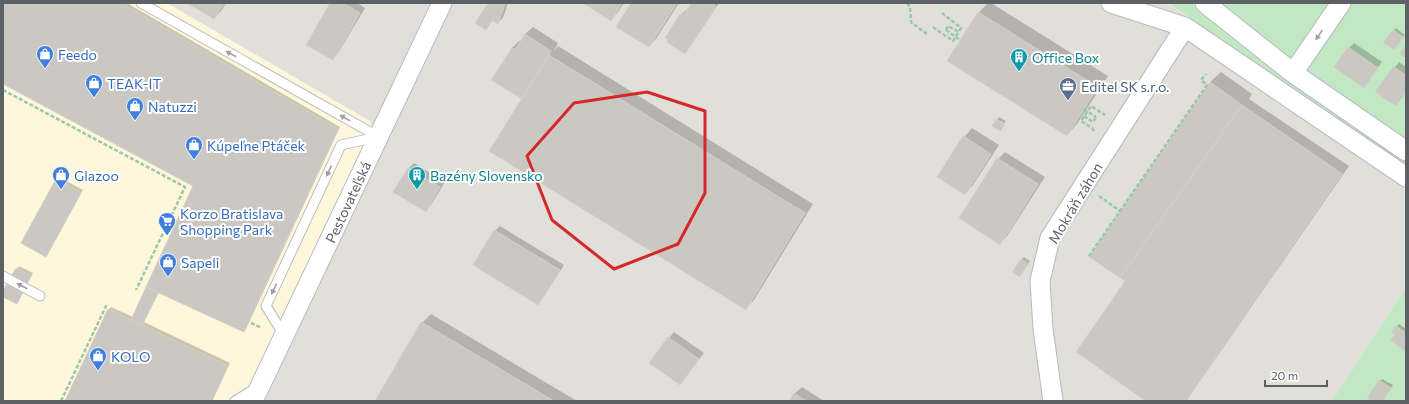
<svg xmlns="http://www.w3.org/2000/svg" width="1409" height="404" viewBox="0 0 1409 404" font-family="Commissioner,sans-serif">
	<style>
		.commercial { fill: #fef7dc }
		.industrial { fill: #e1dfda }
		.green { fill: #c2e7c3 }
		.shadow { fill: #0003 }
		.building { fill: #cbc8c3; stroke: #d4d0c4 }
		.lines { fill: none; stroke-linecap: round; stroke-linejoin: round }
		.service-casing { stroke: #b8bbbf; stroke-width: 11 }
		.minor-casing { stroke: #b8bbbf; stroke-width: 21 }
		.path { stroke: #9bc8a9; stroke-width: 2.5; stroke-dasharray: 4 2; stroke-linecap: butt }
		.service { stroke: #fff; stroke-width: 9 }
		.minor { stroke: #fff; stroke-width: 19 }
		.path-bridge { stroke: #9bc8a9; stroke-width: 2.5; stroke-dasharray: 4 2; stroke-linecap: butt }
		.oneway { fill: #9ea0a3 }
		.marked { fill: none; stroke: #d62828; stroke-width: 3; stroke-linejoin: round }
		.labels { text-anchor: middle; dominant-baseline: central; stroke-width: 4; stroke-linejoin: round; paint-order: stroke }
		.shop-label { font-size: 14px; fill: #366cbe; stroke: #fff; text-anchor: start }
		.culture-label { font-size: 14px; fill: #0d838f; stroke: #fff; text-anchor: start }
		.service-label { font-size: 14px; fill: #4e5e75; stroke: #fff; text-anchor: start }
		.street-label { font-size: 14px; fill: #5d6166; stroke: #fff }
	</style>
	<rect width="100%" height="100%" fill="#f0eee6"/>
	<path class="commercial" d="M3,3H167L370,121L379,137L253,401H3Z"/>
	<path class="industrial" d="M167,3H1167L1406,168V288L1332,401H253L378,137L370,121Z"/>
	<path class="green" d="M1167,3H1406V168L1168,3Z
		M1406,288V401H1332Z"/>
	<path class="shadow" d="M3,3H127L340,127L246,329L243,331L159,292L144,322L230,363L212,401H66L109,310L111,307L133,317L195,186L3,83Z
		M188,3H226L221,11L214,18Z
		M331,3H357L365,8L338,53L333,58Z
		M489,3H508L503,18L498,22L493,20L486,29Z
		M585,3H624L618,12L611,19Z
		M632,3H679L656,39L649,46Z
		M693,3H719L690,47L685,52L681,15L686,10L688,11Z
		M988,3H991L1108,76L1077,124L1067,135L948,61L979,12Z
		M533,27L558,43L554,51L558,46L813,204L754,300L745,309L523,98L512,48L519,41L521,42L525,34Z
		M1396,28L1405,35L1396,46L1385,42Z
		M1354,43L1382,62L1364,86L1349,48Z
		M1399,62L1406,67V93L1396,105L1377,92Z
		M1221,72L1252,94L1249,99L1349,166L1186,401H1148L1210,82Z
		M999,117L1006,121L1002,127L994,125Z
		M972,128L999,145L973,185L965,193L964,137Z
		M1005,152L1045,177L1007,236L1000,243L998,159Z
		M414,163L445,182L431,205L426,210L395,192L409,168Z
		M59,177L83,190L46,256L57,180Z
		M500,226L564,265L543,298L538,303L495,231Z
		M1024,257L1030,261L1022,273L1021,260Z
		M19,266L33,273L17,303L3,295V293Z
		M431,314L577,401H376L422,323Z
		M1399,324L1406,329V351L1396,334V327Z
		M674,332L704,353L680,384L650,363Z
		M1382,379L1393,385L1383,401H1375L1380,381Z
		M802,387L824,401H790L794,394Z"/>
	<path class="building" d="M3,3H121L338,129L244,332L146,287L193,186L3,84Z
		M187,3H224L214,19Z
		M330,3H343L360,13L333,60L306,45Z
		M488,3H503L505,4L498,24L492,20L486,30L475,23Z
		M583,3H622L611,21Z
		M631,3H677L649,47L616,27Z
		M692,3H711L716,6L685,54L667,42L668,40L665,38L680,14L683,16Z
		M978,12L1098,87L1067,136L947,61Z
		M1393,30L1403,37L1394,50L1383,42Z
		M525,34L551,51L522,99L491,80L512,48L515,50Z
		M1406,45V58L1400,54Z
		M1348,47L1378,68L1364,88L1334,67Z
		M549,55L805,213L746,310L489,151Z
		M1393,67L1406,75V92L1396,106L1375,92Z
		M1210,82L1242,105L1120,278L1089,257Z
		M1242,105L1342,174L1185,401H1146L1076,352L1125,281L1120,278Z
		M996,119L1005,124L1000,131L992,126Z
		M963,136L991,154L965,195L937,177Z
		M997,158L1038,184L1000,245L959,218Z
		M408,168L440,187L426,212L393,192Z
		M56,179L81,193L46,257L21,243Z
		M494,230L560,270L538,305L473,265Z
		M1021,259L1028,264L1020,277L1012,272Z
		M16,268L31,276L17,304L3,297V291Z
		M146,287L158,293L142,325L131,320Z
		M108,309L228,366L212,401H65Z
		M421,322L554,401H375Z
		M1396,326L1406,333V352L1390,340L1395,335L1391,332Z
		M668,337L699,359L680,385L649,363Z
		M1379,380L1391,388L1383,401H1373L1367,398Z
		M794,393L806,401H789Z"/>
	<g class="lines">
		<defs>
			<path id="service" d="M141,3L379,137
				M3,276L40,296
				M284,335L266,306L341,145L377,137
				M235,401L256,388"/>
			<path id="minor" d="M1111,3L1185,27L1406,177
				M1205,3L1293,73L1406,151
				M1293,73L1341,3
				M253,401L442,3
				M1053,401L1043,329L1040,281L1050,238L1185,27"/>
		</defs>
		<use href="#service" class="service-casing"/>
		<use href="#minor" class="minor-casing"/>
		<path class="path" d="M907,3L910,7L911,22L927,34
			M933,27L953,41L961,28L942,13
			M946,30L948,26L959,32
			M3,90L185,187L136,290
			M1084,116L1093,122L1096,117
			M1094,131L1092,128L1081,121L1091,106L1105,115
			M1099,196L1120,211
			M1089,256L1207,85L1201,80L1206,74
			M251,323L262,328
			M61,401L107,304"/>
		<use href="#service" class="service"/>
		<use href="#minor" class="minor"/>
		<path class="path-bridge" d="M946,30L960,40
			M1084,109L1096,117"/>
	</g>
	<defs><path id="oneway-solid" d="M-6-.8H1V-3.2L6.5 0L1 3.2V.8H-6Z"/></defs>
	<g class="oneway">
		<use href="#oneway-solid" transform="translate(1319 35) rotate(124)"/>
		<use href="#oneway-solid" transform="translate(231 54) rotate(-151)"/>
		<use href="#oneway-solid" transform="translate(345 118) rotate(-151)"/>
		<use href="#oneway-solid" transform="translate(329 171) rotate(115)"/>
		<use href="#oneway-solid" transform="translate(22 286) rotate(-152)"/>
		<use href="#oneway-solid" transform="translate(274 289) rotate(115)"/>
	</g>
	<path class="marked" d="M647,92L705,111V193L678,244L614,269L552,220L527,156L574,103Z"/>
	<defs>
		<symbol id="shop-pin" viewBox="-11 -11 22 30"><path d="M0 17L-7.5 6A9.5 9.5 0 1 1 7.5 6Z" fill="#3f7fe0" stroke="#fff"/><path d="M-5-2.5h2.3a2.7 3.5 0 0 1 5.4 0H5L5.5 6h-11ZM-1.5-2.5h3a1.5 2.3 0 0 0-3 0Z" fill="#fff"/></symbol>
		<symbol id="building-pin" viewBox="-11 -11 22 30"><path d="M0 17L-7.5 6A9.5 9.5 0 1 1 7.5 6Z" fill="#0f9aa8" stroke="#fff"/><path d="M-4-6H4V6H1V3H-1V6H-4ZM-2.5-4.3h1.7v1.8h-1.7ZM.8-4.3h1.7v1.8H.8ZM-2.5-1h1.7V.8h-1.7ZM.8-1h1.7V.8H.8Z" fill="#fff"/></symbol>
		<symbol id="office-pin" viewBox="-11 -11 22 30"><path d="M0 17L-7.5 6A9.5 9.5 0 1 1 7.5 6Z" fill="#5c6f8a" stroke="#fff"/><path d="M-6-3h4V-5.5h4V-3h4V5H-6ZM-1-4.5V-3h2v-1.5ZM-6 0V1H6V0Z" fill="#fff"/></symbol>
		<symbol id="supermarket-pin" viewBox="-11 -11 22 30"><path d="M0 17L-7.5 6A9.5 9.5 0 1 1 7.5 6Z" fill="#3f7fe0" stroke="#fff"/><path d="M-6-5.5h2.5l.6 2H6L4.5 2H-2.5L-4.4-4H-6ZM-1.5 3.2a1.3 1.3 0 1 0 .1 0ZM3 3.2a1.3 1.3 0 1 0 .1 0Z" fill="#fff"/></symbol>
	</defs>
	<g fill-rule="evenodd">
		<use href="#shop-pin" x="35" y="44" width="20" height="27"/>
		<use href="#building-pin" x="1009" y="47" width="20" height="27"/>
		<use href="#shop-pin" x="84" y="73" width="20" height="27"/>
		<use href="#office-pin" x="1058" y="76" width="20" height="27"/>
		<use href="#shop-pin" x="125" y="96" width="20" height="27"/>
		<use href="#shop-pin" x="184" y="135" width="20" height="27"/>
		<use href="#shop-pin" x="51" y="165" width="20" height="27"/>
		<use href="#building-pin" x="407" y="165" width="20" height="27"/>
		<use href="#supermarket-pin" x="157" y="211" width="20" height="27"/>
		<use href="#shop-pin" x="158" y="252" width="20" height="27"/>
		<use href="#shop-pin" x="88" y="346" width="20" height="27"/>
	</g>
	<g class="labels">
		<g class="shop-label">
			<text x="58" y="54">Feedo</text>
			<text x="107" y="83">TEAK-IT</text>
			<text x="148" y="106">Natuzzi</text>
			<text x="207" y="145">Kúpeľne Ptáček</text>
			<text x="74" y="175">Glazoo</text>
			<text x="180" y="213">Korzo Bratislava<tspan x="180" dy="16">Shopping Park</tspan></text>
			<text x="181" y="262">Sapeli</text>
			<text x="111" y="356">KOLO</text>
		</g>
		<g class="culture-label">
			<text x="1032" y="57">Office Box</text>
			<text x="430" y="175">Bazény Slovensko</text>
		</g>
		<g class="service-label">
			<text x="1081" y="86">Editel SK s.r.o.</text>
		</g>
		<g class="street-label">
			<text transform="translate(348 202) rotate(-65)">Pestovateľská</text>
			<text transform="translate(1075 203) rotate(-59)">Mokráň záhon</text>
		</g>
	</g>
	<rect width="1409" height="404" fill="none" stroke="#5d6166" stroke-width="8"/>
	<path d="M1265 380v6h62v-6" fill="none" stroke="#5d6166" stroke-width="2"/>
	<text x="1271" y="380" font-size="12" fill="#5d6166" stroke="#ffffff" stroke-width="3" paint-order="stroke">20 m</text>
</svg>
